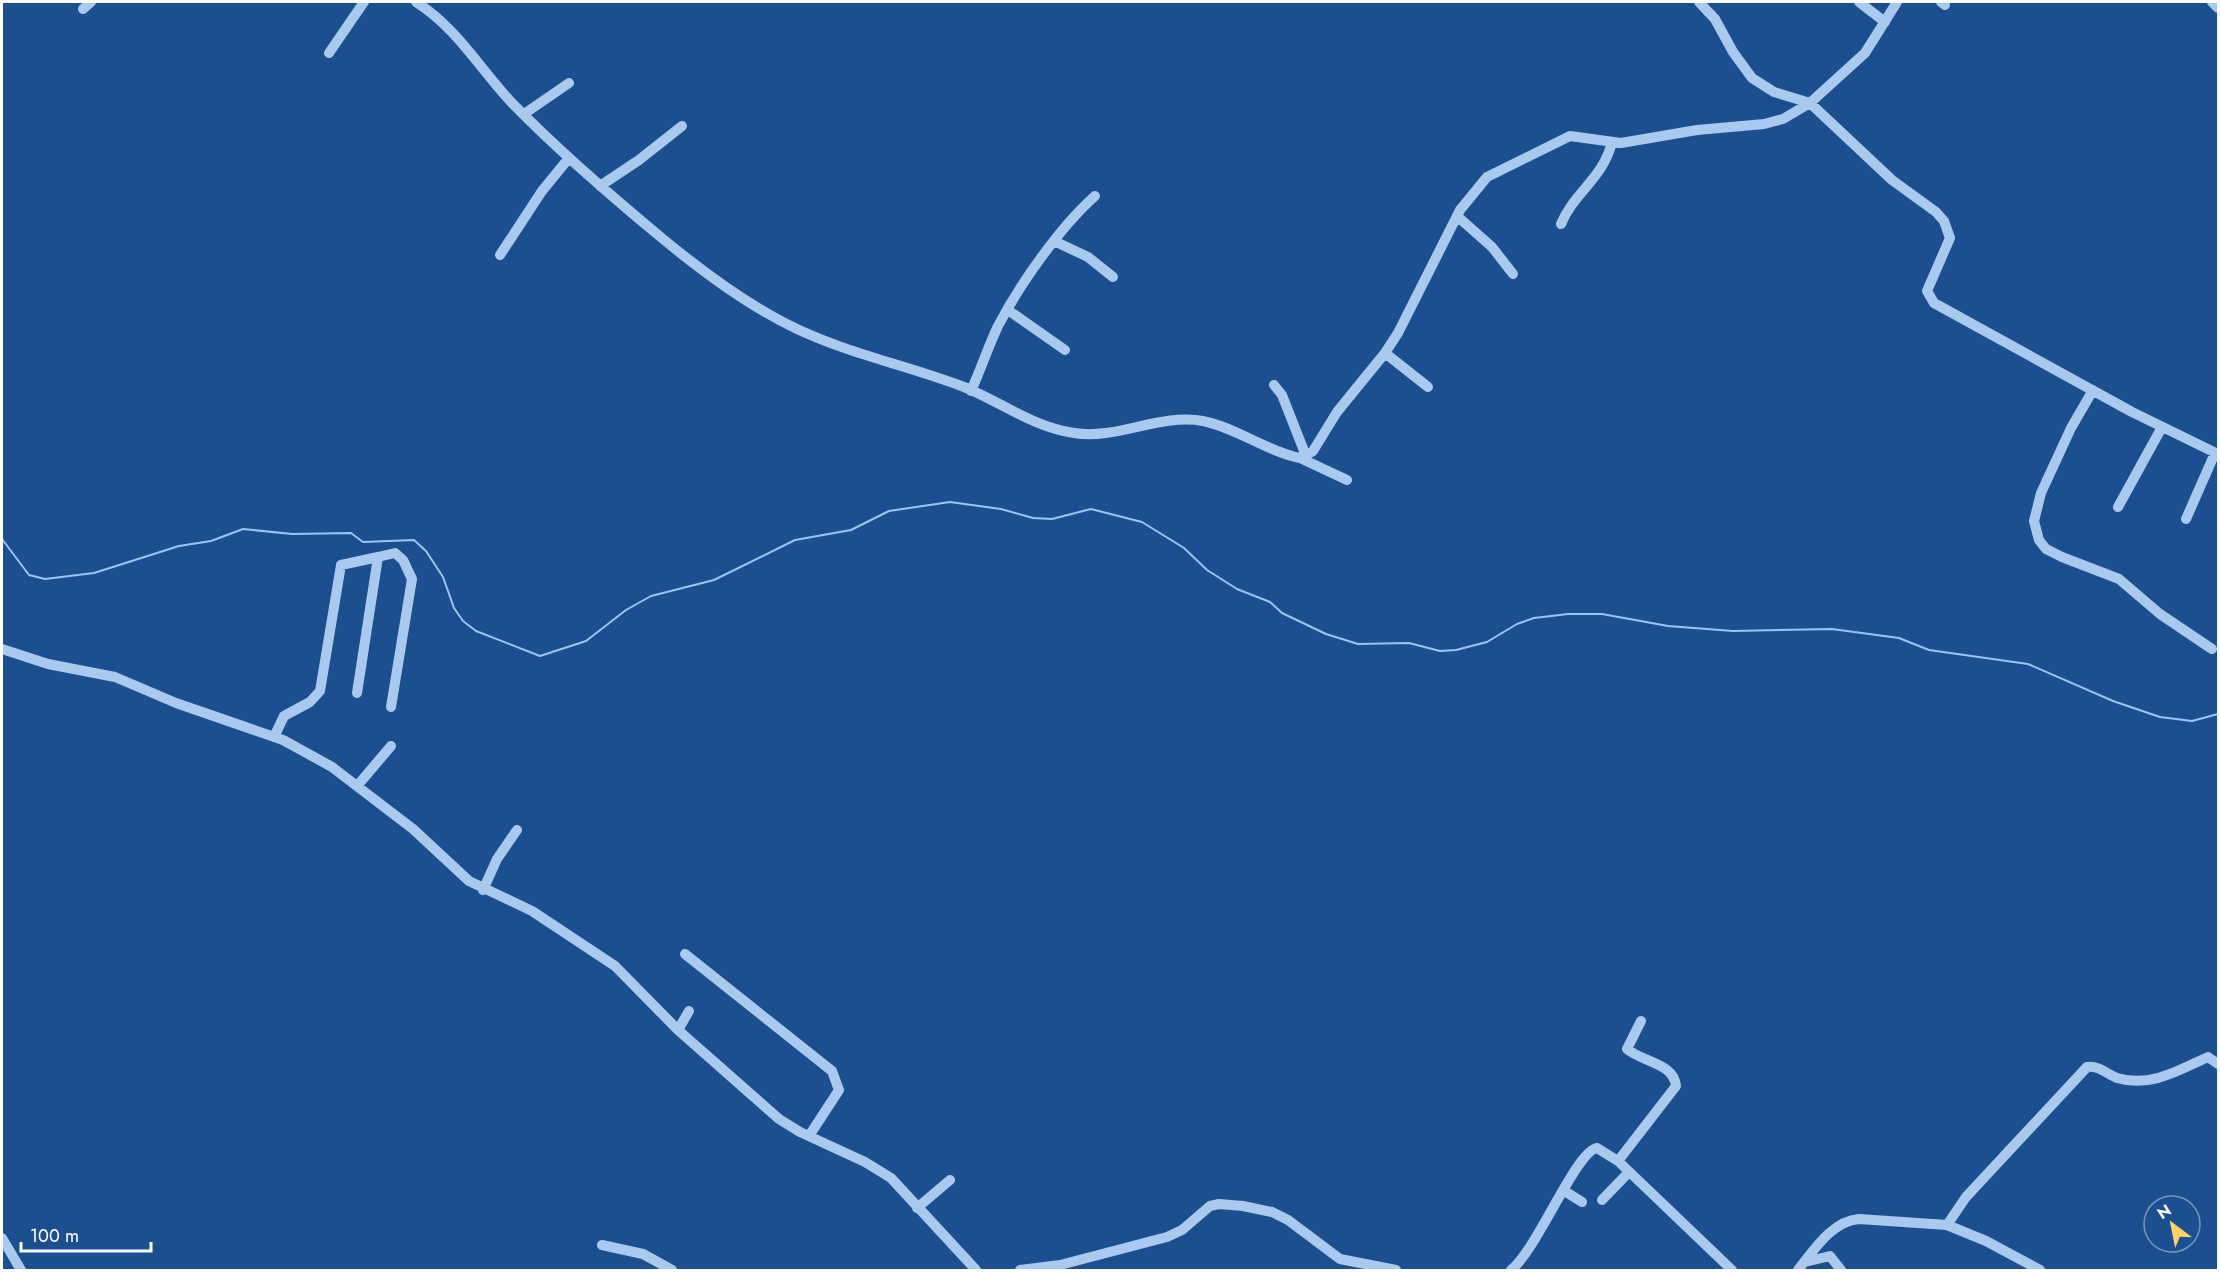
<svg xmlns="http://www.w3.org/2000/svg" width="2220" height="1272" viewBox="0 0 2220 1272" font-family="Jost,sans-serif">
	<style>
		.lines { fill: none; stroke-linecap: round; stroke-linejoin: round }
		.stream { stroke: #9cc4f0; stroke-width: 2 }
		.minor { stroke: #a9c9ee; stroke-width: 10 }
	</style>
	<rect width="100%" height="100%" fill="#1b4f8f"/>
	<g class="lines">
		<path class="stream" d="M2,539L29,575L45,579L94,573L179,546L211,541L243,529L292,534L351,533L363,542L414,540L426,551L443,577L454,608L463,621L476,631L540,656L586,641L626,610L651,596L714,580L795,540L851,530L889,511L950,502L1001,509L1033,518L1052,519L1091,509L1142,522L1184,548L1207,570L1237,589L1270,602L1282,613L1326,634L1358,644L1409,643L1440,651L1456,650L1487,642L1517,624L1534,618L1568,614H1602L1668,626L1733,631L1832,629L1899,638L1929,650L2028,664L2113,701L2160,717L2192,721L2218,714"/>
		<path class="minor" d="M416,2C457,28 479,68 512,103C559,151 611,196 663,239C703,272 750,307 797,329C850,354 909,366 964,387C1001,402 1033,427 1074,433C1117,440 1160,413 1203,421C1237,428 1266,451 1300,458L1313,451L1337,412L1385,353L1398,333L1460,210L1487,177L1570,136L1621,143L1697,130L1764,124L1783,119L1810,103L1865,53L1897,2
			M1699,2L1715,19L1733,52L1752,78L1774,92L1810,103L1892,180L1936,212L1944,221L1950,238L1927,291L1934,303L2132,412L2218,454
			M1859,2L1885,22
			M1941,2L1945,5
			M2212,2L2218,8
			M83,9L91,2
			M329,53L364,2
			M524,114L569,83
			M600,186L639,160L682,126
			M1457,216L1492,247L1513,274
			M1561,224C1574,192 1603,179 1612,142
			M1054,241L1088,257L1113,277
			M500,255L542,191L569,158
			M1008,310L1065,350
			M1385,353L1428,387
			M1274,385L1282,395L1306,456
			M2093,390L2071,428L2041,493L2034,521L2039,540L2046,549L2062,557L2119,579L2160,614L2212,649
			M971,391C981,369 988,347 998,326C1020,284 1060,227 1095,196
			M1300,458L1347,480
			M2118,507L2162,427
			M2186,519L2215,453
			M378,557L395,553L403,560L412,579L391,707
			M2,649L48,664L115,677L176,703L283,740L332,767L413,829L469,881L532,911L615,966L678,1030L779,1119L800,1132L865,1162L891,1178L976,1270
			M274,737L284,716L310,702L320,691L341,565L378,557L357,693
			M357,786L391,746
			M483,890L497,859L517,830
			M685,954L832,1071L839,1090L809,1136
			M678,1030L689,1011
			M1618,1161L1676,1086C1674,1063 1642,1062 1627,1049L1641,1021
			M1563,1190L1582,1202
			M1602,1200L1629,1172
			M917,1208L950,1180
			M1947,1225L1966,1197L2087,1067C2098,1065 2107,1074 2117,1078C2151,1088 2179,1070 2208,1057L2218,1064
			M2,1238L21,1270
			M602,1245L643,1254L672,1270
			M1805,1262L1830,1256L1841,1270
			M1020,1270L1060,1265L1167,1237L1182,1230L1210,1206L1219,1204L1243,1206L1272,1212L1288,1220L1340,1259L1396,1270
			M1511,1270C1537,1250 1576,1151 1597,1148L1618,1161L1732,1270
			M1798,1270C1814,1250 1832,1221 1859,1219L1947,1225L1986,1241L2040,1270"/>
	</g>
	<rect width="2220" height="1272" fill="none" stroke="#ffffff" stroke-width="6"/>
	<g transform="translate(2172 1224) rotate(328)"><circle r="28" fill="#1b4f8f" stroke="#7695bc" stroke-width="1.5"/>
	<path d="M0-4.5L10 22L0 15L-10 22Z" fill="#ffd166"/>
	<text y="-9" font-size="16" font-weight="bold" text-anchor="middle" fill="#ffffff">N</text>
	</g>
	<path d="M21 1242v9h130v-9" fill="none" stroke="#ffffff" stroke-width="3"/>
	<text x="30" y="1242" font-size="18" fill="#ffffff" stroke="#1b4f8f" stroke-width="4.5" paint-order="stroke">100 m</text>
</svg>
